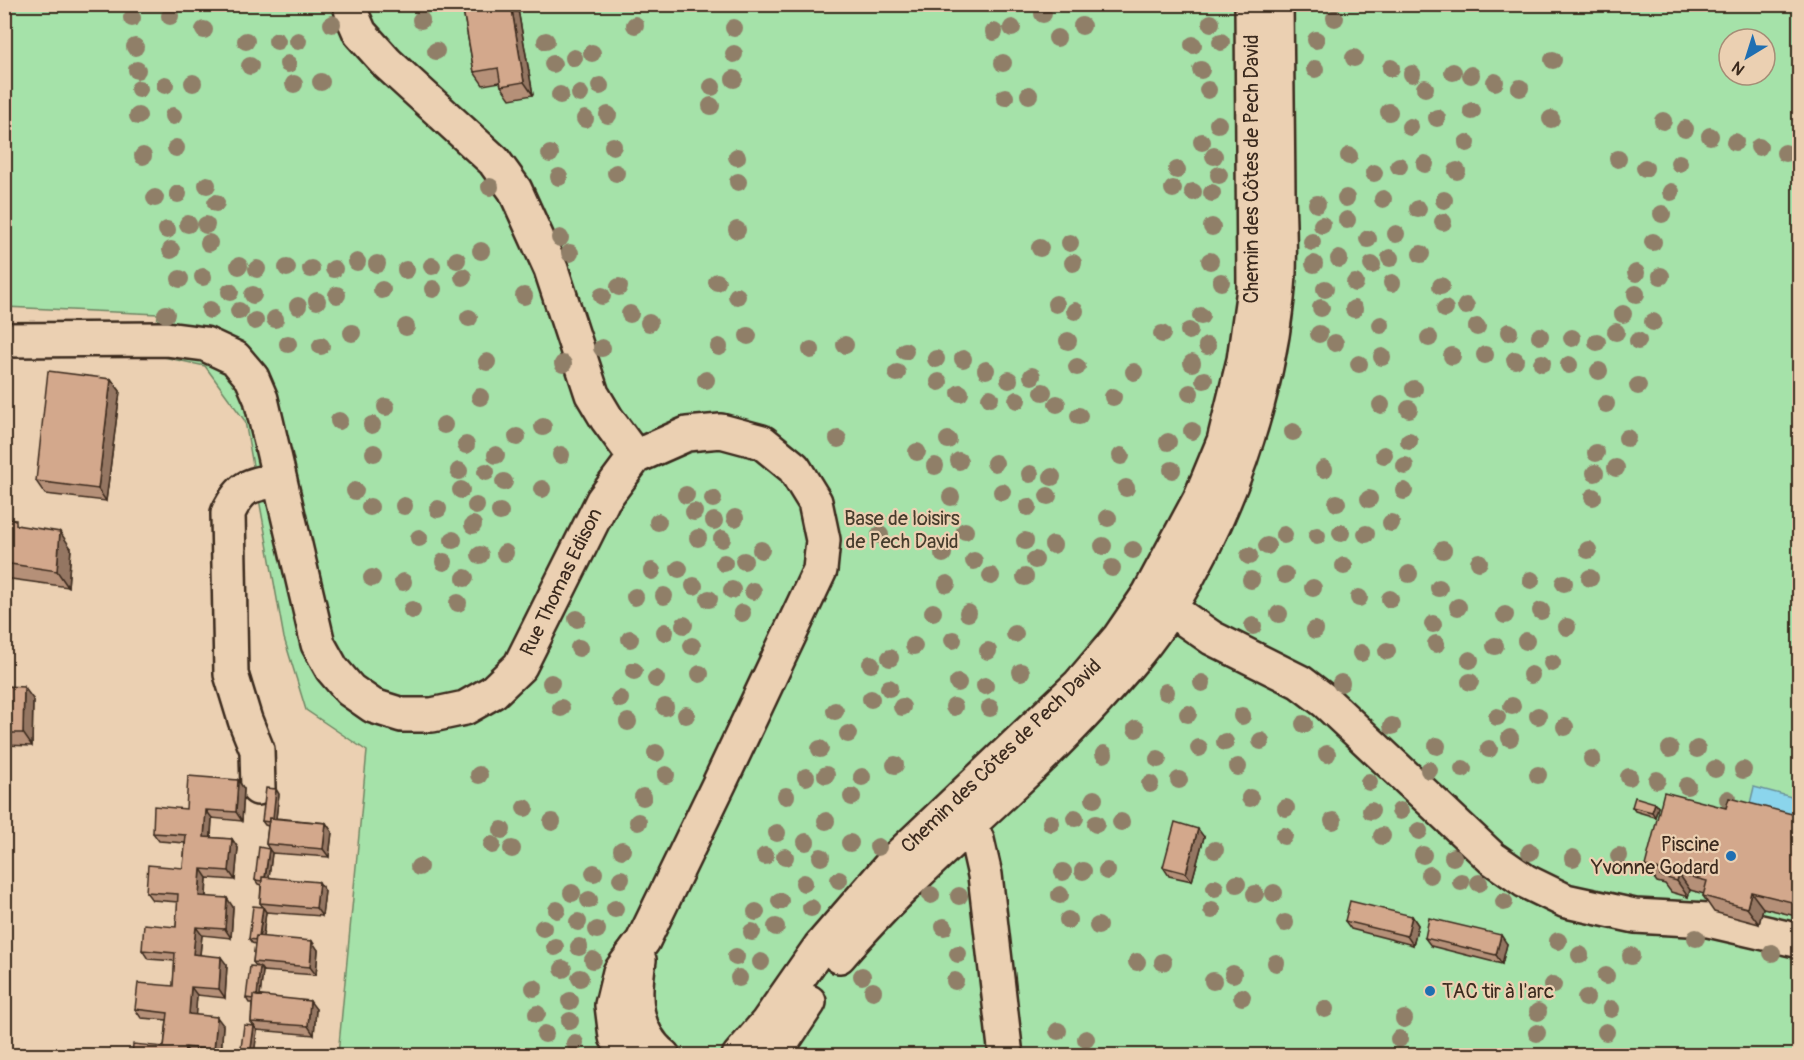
<svg xmlns="http://www.w3.org/2000/svg" width="1804" height="1060" viewBox="0 0 1804 1060" font-family="Pangolin,sans-serif">
	<style>
		.green { fill: #a5e2a9; stroke: #708664; stroke-width: 1.5; fill-rule: evenodd }
		.water { fill: #8bd5ec; stroke: #6b919a; stroke-width: 1.5 }
		.lines { fill: none; stroke-linecap: round; stroke-linejoin: round }
		.minor-casing { stroke: #3b2a1e; stroke-width: 38 }
		.minor { stroke: #ebd0b2; stroke-width: 33 }
		.tree { fill: #907f68 }
		.wall { fill: #b59078; stroke: #3b2a1e; stroke-width: 1.5 }
		.shaded-wall { fill: #947662; stroke: #3b2a1e; stroke-width: 1.5 }
		.building { fill: #d3a88c; stroke: #3b2a1e; stroke-width: 1.5 }
		.poi-dot { fill: #1f6fb2; stroke: #ebd0b2; stroke-width: 2 }
		.labels { text-anchor: middle; dominant-baseline: central; stroke-width: 4.5; stroke-linejoin: round; paint-order: stroke }
		.street-label { font-size: 20px; fill: #3b2a1e; stroke: #ebd0b2 }
		.park-label { font-size: 20px; fill: #463c2c; stroke: #ebd0b2 }
		.poi-label { font-size: 20px; fill: #3b2a1e; stroke: #ebd0b2; text-anchor: end }
	</style>
	<rect width="100%" height="100%" fill="#ebd0b2"/>
	<filter id="ink" filterUnits="userSpaceOnUse"><feTurbulence type="fractalNoise" baseFrequency=".0167" numOctaves="2"/><feDisplacementMap in="SourceGraphic" scale="12" xChannelSelector="R" yChannelSelector="G"/><feConvolveMatrix kernelMatrix="1 2 1 2 8 2 1 2 1" color-interpolation-filters="sRGB"/></filter>
	<g filter="url(#ink)">
		<path class="green" d="M5,5H1799V1055H338L367,751L306,710L284,638L245,421L205,366L154,355L158,314L5,307ZM1729,39H1765V75H1729Z"/>
		<path class="water" d="M1754,787L1799,799V829L1747,816Z"/>
		<g class="lines">
			<defs>
				<path id="minor" d="M350,4L353,17L360,33L387,63L494,161L515,190L551,269L592,394L607,419L635,457
					M4,340L166,339L205,344L235,358L252,378L261,399L318,644L332,669L350,690L373,706L402,715H432L465,708L493,692L520,666L603,500L635,457L687,434L721,431L762,442L794,468L815,502L823,540L820,570L720,782L643,941L620,972L612,1005L616,1037L629,1056
					M1150,595L1212,638L1300,682L1325,701L1492,858L1525,881L1566,901L1635,916L1708,920L1800,941
					M258,788L257,750L245,720L231,674L228,513C242,484 250,485 280,480
					M957,810L969,825L977,840L985,875L1006,1056
					M839,956C917,864 1014,791 1095,702C1122,672 1150,641 1171,606C1227,513 1265,408 1277,299C1281,265 1279,228 1278,193C1277,130 1277,67 1276,4
					M639,960C633,995 633,1032 663,1056
					M739,1056L767,1023L820,947L898,857L1079,685L1119,638L1149,594L1200,499L1224,441L1244,360L1254,289L1252,4
					M773,1056L809,1002"/>
			</defs>
			<use href="#minor" class="minor-casing"/>
			<use href="#minor" class="minor"/>
		</g>
		<g class="tree">
			<circle cx="1043" cy="14" r="9"/>
			<circle cx="170" cy="16" r="9"/>
			<circle cx="132" cy="18" r="9"/>
			<circle cx="1335" cy="18" r="9"/>
			<circle cx="421" cy="20" r="9"/>
			<circle cx="1211" cy="23" r="9"/>
			<circle cx="332" cy="24" r="9"/>
			<circle cx="635" cy="25" r="9"/>
			<circle cx="1082" cy="26" r="9"/>
			<circle cx="734" cy="28" r="9"/>
			<circle cx="1012" cy="28" r="9"/>
			<circle cx="204" cy="30" r="9"/>
			<circle cx="994" cy="32" r="9"/>
			<circle cx="1057" cy="38" r="9"/>
			<circle cx="1316" cy="40" r="9"/>
			<circle cx="246" cy="41" r="9"/>
			<circle cx="277" cy="41" r="9"/>
			<circle cx="298" cy="41" r="9"/>
			<circle cx="546" cy="41" r="9"/>
			<circle cx="1221" cy="42" r="9"/>
			<circle cx="1193" cy="45" r="9"/>
			<circle cx="135" cy="47" r="9"/>
			<circle cx="436" cy="51" r="9"/>
			<circle cx="592" cy="53" r="9"/>
			<circle cx="734" cy="54" r="9"/>
			<circle cx="574" cy="58" r="9"/>
			<circle cx="1354" cy="58" r="9"/>
			<circle cx="1553" cy="60" r="9"/>
			<circle cx="1003" cy="63" r="9"/>
			<circle cx="288" cy="64" r="9"/>
			<circle cx="553" cy="64" r="9"/>
			<circle cx="250" cy="66" r="9"/>
			<circle cx="1391" cy="68" r="9"/>
			<circle cx="1315" cy="69" r="9"/>
			<circle cx="137" cy="70" r="9"/>
			<circle cx="1201" cy="70" r="9"/>
			<circle cx="1453" cy="72" r="9"/>
			<circle cx="1412" cy="74" r="9"/>
			<circle cx="1471" cy="75" r="9"/>
			<circle cx="734" cy="79" r="9"/>
			<circle cx="321" cy="82" r="9"/>
			<circle cx="1495" cy="82" r="9"/>
			<circle cx="193" cy="83" r="9"/>
			<circle cx="294" cy="84" r="9"/>
			<circle cx="165" cy="85" r="9"/>
			<circle cx="600" cy="86" r="9"/>
			<circle cx="712" cy="87" r="9"/>
			<circle cx="1425" cy="88" r="9"/>
			<circle cx="1520" cy="88" r="9"/>
			<circle cx="139" cy="89" r="9"/>
			<circle cx="1208" cy="90" r="9"/>
			<circle cx="580" cy="94" r="9"/>
			<circle cx="560" cy="95" r="9"/>
			<circle cx="1029" cy="95" r="9"/>
			<circle cx="1005" cy="97" r="9"/>
			<circle cx="711" cy="106" r="9"/>
			<circle cx="1472" cy="111" r="9"/>
			<circle cx="1389" cy="112" r="9"/>
			<circle cx="608" cy="115" r="9"/>
			<circle cx="138" cy="116" r="9"/>
			<circle cx="173" cy="116" r="9"/>
			<circle cx="1437" cy="118" r="9"/>
			<circle cx="585" cy="119" r="9"/>
			<circle cx="1551" cy="119" r="9"/>
			<circle cx="1663" cy="121" r="9"/>
			<circle cx="1218" cy="124" r="9"/>
			<circle cx="1410" cy="127" r="9"/>
			<circle cx="1685" cy="129" r="9"/>
			<circle cx="1710" cy="136" r="9"/>
			<circle cx="1202" cy="142" r="9"/>
			<circle cx="1735" cy="142" r="9"/>
			<circle cx="1467" cy="143" r="9"/>
			<circle cx="613" cy="146" r="9"/>
			<circle cx="1759" cy="147" r="9"/>
			<circle cx="176" cy="148" r="9"/>
			<circle cx="1785" cy="153" r="9"/>
			<circle cx="550" cy="154" r="9"/>
			<circle cx="143" cy="156" r="9"/>
			<circle cx="1214" cy="156" r="9"/>
			<circle cx="1349" cy="156" r="9"/>
			<circle cx="737" cy="157" r="9"/>
			<circle cx="1618" cy="159" r="9"/>
			<circle cx="1679" cy="163" r="9"/>
			<circle cx="1425" cy="164" r="9"/>
			<circle cx="1399" cy="166" r="9"/>
			<circle cx="1645" cy="168" r="9"/>
			<circle cx="1177" cy="170" r="9"/>
			<circle cx="1457" cy="171" r="9"/>
			<circle cx="616" cy="173" r="9"/>
			<circle cx="1374" cy="173" r="9"/>
			<circle cx="1219" cy="175" r="9"/>
			<circle cx="559" cy="177" r="9"/>
			<circle cx="738" cy="182" r="9"/>
			<circle cx="207" cy="185" r="9"/>
			<circle cx="490" cy="187" r="9"/>
			<circle cx="1173" cy="189" r="9"/>
			<circle cx="1193" cy="192" r="9"/>
			<circle cx="1671" cy="192" r="9"/>
			<circle cx="1212" cy="193" r="9"/>
			<circle cx="178" cy="194" r="9"/>
			<circle cx="155" cy="198" r="9"/>
			<circle cx="1346" cy="198" r="9"/>
			<circle cx="1383" cy="199" r="9"/>
			<circle cx="1444" cy="200" r="9"/>
			<circle cx="216" cy="203" r="9"/>
			<circle cx="1317" cy="204" r="9"/>
			<circle cx="1418" cy="209" r="9"/>
			<circle cx="1662" cy="214" r="9"/>
			<circle cx="1347" cy="220" r="9"/>
			<circle cx="1443" cy="222" r="9"/>
			<circle cx="188" cy="224" r="9"/>
			<circle cx="206" cy="225" r="9"/>
			<circle cx="1322" cy="225" r="9"/>
			<circle cx="1212" cy="227" r="9"/>
			<circle cx="167" cy="230" r="9"/>
			<circle cx="737" cy="230" r="9"/>
			<circle cx="1396" cy="234" r="9"/>
			<circle cx="560" cy="238" r="9"/>
			<circle cx="1368" cy="239" r="9"/>
			<circle cx="1312" cy="242" r="9"/>
			<circle cx="1653" cy="242" r="9"/>
			<circle cx="209" cy="243" r="9"/>
			<circle cx="1070" cy="243" r="9"/>
			<circle cx="1040" cy="248" r="9"/>
			<circle cx="171" cy="250" r="9"/>
			<circle cx="481" cy="251" r="9"/>
			<circle cx="570" cy="253" r="9"/>
			<circle cx="1421" cy="254" r="9"/>
			<circle cx="1390" cy="258" r="9"/>
			<circle cx="1339" cy="259" r="9"/>
			<circle cx="457" cy="260" r="9"/>
			<circle cx="1210" cy="261" r="9"/>
			<circle cx="357" cy="262" r="9"/>
			<circle cx="1073" cy="263" r="9"/>
			<circle cx="377" cy="264" r="9"/>
			<circle cx="1314" cy="264" r="9"/>
			<circle cx="1372" cy="265" r="9"/>
			<circle cx="239" cy="266" r="9"/>
			<circle cx="432" cy="266" r="9"/>
			<circle cx="287" cy="268" r="9"/>
			<circle cx="257" cy="269" r="9"/>
			<circle cx="311" cy="269" r="9"/>
			<circle cx="334" cy="269" r="9"/>
			<circle cx="406" cy="270" r="9"/>
			<circle cx="1636" cy="273" r="9"/>
			<circle cx="1661" cy="276" r="9"/>
			<circle cx="203" cy="277" r="9"/>
			<circle cx="463" cy="277" r="9"/>
			<circle cx="180" cy="279" r="9"/>
			<circle cx="717" cy="282" r="9"/>
			<circle cx="1221" cy="282" r="9"/>
			<circle cx="1355" cy="283" r="9"/>
			<circle cx="1392" cy="283" r="9"/>
			<circle cx="1441" cy="286" r="9"/>
			<circle cx="619" cy="287" r="9"/>
			<circle cx="433" cy="289" r="9"/>
			<circle cx="1325" cy="289" r="9"/>
			<circle cx="382" cy="290" r="9"/>
			<circle cx="230" cy="292" r="9"/>
			<circle cx="1636" cy="294" r="9"/>
			<circle cx="253" cy="295" r="9"/>
			<circle cx="337" cy="295" r="9"/>
			<circle cx="524" cy="296" r="9"/>
			<circle cx="602" cy="296" r="9"/>
			<circle cx="737" cy="296" r="9"/>
			<circle cx="317" cy="301" r="9"/>
			<circle cx="1056" cy="304" r="9"/>
			<circle cx="298" cy="306" r="9"/>
			<circle cx="1466" cy="306" r="9"/>
			<circle cx="1321" cy="308" r="9"/>
			<circle cx="1354" cy="309" r="9"/>
			<circle cx="1445" cy="309" r="9"/>
			<circle cx="210" cy="310" r="9"/>
			<circle cx="239" cy="311" r="9"/>
			<circle cx="1075" cy="311" r="9"/>
			<circle cx="166" cy="314" r="9"/>
			<circle cx="630" cy="314" r="9"/>
			<circle cx="1623" cy="314" r="9"/>
			<circle cx="1201" cy="316" r="9"/>
			<circle cx="469" cy="318" r="9"/>
			<circle cx="275" cy="319" r="9"/>
			<circle cx="255" cy="321" r="9"/>
			<circle cx="1653" cy="322" r="9"/>
			<circle cx="649" cy="323" r="9"/>
			<circle cx="1381" cy="325" r="9"/>
			<circle cx="406" cy="327" r="9"/>
			<circle cx="1477" cy="327" r="9"/>
			<circle cx="1189" cy="331" r="9"/>
			<circle cx="1509" cy="332" r="9"/>
			<circle cx="1616" cy="332" r="9"/>
			<circle cx="352" cy="333" r="9"/>
			<circle cx="1162" cy="334" r="9"/>
			<circle cx="1319" cy="334" r="9"/>
			<circle cx="748" cy="336" r="9"/>
			<circle cx="1540" cy="336" r="9"/>
			<circle cx="1429" cy="338" r="9"/>
			<circle cx="1572" cy="338" r="9"/>
			<circle cx="1068" cy="341" r="9"/>
			<circle cx="1638" cy="341" r="9"/>
			<circle cx="1597" cy="342" r="9"/>
			<circle cx="1335" cy="343" r="9"/>
			<circle cx="288" cy="344" r="9"/>
			<circle cx="845" cy="345" r="9"/>
			<circle cx="321" cy="346" r="9"/>
			<circle cx="1207" cy="346" r="9"/>
			<circle cx="719" cy="347" r="9"/>
			<circle cx="602" cy="348" r="9"/>
			<circle cx="811" cy="350" r="9"/>
			<circle cx="905" cy="351" r="9"/>
			<circle cx="1485" cy="355" r="9"/>
			<circle cx="1452" cy="356" r="9"/>
			<circle cx="1382" cy="357" r="9"/>
			<circle cx="936" cy="359" r="9"/>
			<circle cx="963" cy="359" r="9"/>
			<circle cx="1515" cy="360" r="9"/>
			<circle cx="487" cy="362" r="9"/>
			<circle cx="1192" cy="363" r="9"/>
			<circle cx="1542" cy="363" r="9"/>
			<circle cx="563" cy="364" r="9"/>
			<circle cx="1359" cy="364" r="9"/>
			<circle cx="1569" cy="365" r="9"/>
			<circle cx="1077" cy="367" r="9"/>
			<circle cx="986" cy="370" r="9"/>
			<circle cx="1599" cy="371" r="9"/>
			<circle cx="1134" cy="372" r="9"/>
			<circle cx="897" cy="373" r="9"/>
			<circle cx="1032" cy="376" r="9"/>
			<circle cx="706" cy="380" r="9"/>
			<circle cx="1009" cy="380" r="9"/>
			<circle cx="1204" cy="380" r="9"/>
			<circle cx="939" cy="382" r="9"/>
			<circle cx="1638" cy="386" r="9"/>
			<circle cx="1414" cy="389" r="9"/>
			<circle cx="1043" cy="392" r="9"/>
			<circle cx="960" cy="393" r="9"/>
			<circle cx="1190" cy="393" r="9"/>
			<circle cx="480" cy="397" r="9"/>
			<circle cx="1113" cy="397" r="9"/>
			<circle cx="990" cy="398" r="9"/>
			<circle cx="1017" cy="400" r="9"/>
			<circle cx="1057" cy="404" r="9"/>
			<circle cx="1606" cy="404" r="9"/>
			<circle cx="1381" cy="405" r="9"/>
			<circle cx="386" cy="407" r="9"/>
			<circle cx="1409" cy="409" r="9"/>
			<circle cx="1079" cy="416" r="9"/>
			<circle cx="339" cy="421" r="9"/>
			<circle cx="372" cy="425" r="9"/>
			<circle cx="444" cy="425" r="9"/>
			<circle cx="543" cy="427" r="9"/>
			<circle cx="1192" cy="431" r="9"/>
			<circle cx="1293" cy="432" r="9"/>
			<circle cx="517" cy="437" r="9"/>
			<circle cx="1627" cy="438" r="9"/>
			<circle cx="838" cy="439" r="9"/>
			<circle cx="948" cy="440" r="9"/>
			<circle cx="1409" cy="441" r="9"/>
			<circle cx="1168" cy="442" r="9"/>
			<circle cx="466" cy="445" r="9"/>
			<circle cx="917" cy="452" r="9"/>
			<circle cx="374" cy="453" r="9"/>
			<circle cx="1596" cy="453" r="9"/>
			<circle cx="496" cy="455" r="9"/>
			<circle cx="561" cy="455" r="9"/>
			<circle cx="1384" cy="455" r="9"/>
			<circle cx="1121" cy="456" r="9"/>
			<circle cx="959" cy="461" r="9"/>
			<circle cx="995" cy="463" r="9"/>
			<circle cx="935" cy="466" r="9"/>
			<circle cx="1405" cy="466" r="9"/>
			<circle cx="1616" cy="468" r="9"/>
			<circle cx="1324" cy="469" r="9"/>
			<circle cx="1172" cy="470" r="9"/>
			<circle cx="459" cy="471" r="9"/>
			<circle cx="486" cy="472" r="9"/>
			<circle cx="1595" cy="473" r="9"/>
			<circle cx="1030" cy="474" r="9"/>
			<circle cx="1052" cy="477" r="9"/>
			<circle cx="504" cy="482" r="9"/>
			<circle cx="1126" cy="488" r="9"/>
			<circle cx="542" cy="489" r="9"/>
			<circle cx="461" cy="490" r="9"/>
			<circle cx="355" cy="491" r="9"/>
			<circle cx="1404" cy="491" r="9"/>
			<circle cx="1002" cy="492" r="9"/>
			<circle cx="686" cy="495" r="9"/>
			<circle cx="1048" cy="496" r="9"/>
			<circle cx="951" cy="497" r="9"/>
			<circle cx="1593" cy="497" r="9"/>
			<circle cx="713" cy="499" r="9"/>
			<circle cx="1369" cy="499" r="9"/>
			<circle cx="1337" cy="503" r="9"/>
			<circle cx="404" cy="506" r="9"/>
			<circle cx="476" cy="506" r="9"/>
			<circle cx="370" cy="507" r="9"/>
			<circle cx="1028" cy="507" r="9"/>
			<circle cx="438" cy="509" r="9"/>
			<circle cx="500" cy="512" r="9"/>
			<circle cx="694" cy="512" r="9"/>
			<circle cx="735" cy="518" r="9"/>
			<circle cx="1108" cy="518" r="9"/>
			<circle cx="714" cy="521" r="9"/>
			<circle cx="658" cy="522" r="9"/>
			<circle cx="1391" cy="523" r="9"/>
			<circle cx="473" cy="525" r="9"/>
			<circle cx="965" cy="531" r="9"/>
			<circle cx="1341" cy="533" r="9"/>
			<circle cx="1366" cy="534" r="9"/>
			<circle cx="880" cy="535" r="9"/>
			<circle cx="1284" cy="535" r="9"/>
			<circle cx="1317" cy="536" r="9"/>
			<circle cx="419" cy="538" r="9"/>
			<circle cx="698" cy="538" r="9"/>
			<circle cx="722" cy="539" r="9"/>
			<circle cx="453" cy="540" r="9"/>
			<circle cx="1025" cy="541" r="9"/>
			<circle cx="1053" cy="545" r="9"/>
			<circle cx="1103" cy="546" r="9"/>
			<circle cx="1267" cy="546" r="9"/>
			<circle cx="761" cy="550" r="9"/>
			<circle cx="1133" cy="550" r="9"/>
			<circle cx="1443" cy="550" r="9"/>
			<circle cx="1588" cy="550" r="9"/>
			<circle cx="505" cy="553" r="9"/>
			<circle cx="943" cy="554" r="9"/>
			<circle cx="480" cy="555" r="9"/>
			<circle cx="1249" cy="556" r="9"/>
			<circle cx="1035" cy="560" r="9"/>
			<circle cx="744" cy="561" r="9"/>
			<circle cx="974" cy="561" r="9"/>
			<circle cx="444" cy="562" r="9"/>
			<circle cx="1479" cy="562" r="9"/>
			<circle cx="724" cy="563" r="9"/>
			<circle cx="1344" cy="566" r="9"/>
			<circle cx="1112" cy="568" r="9"/>
			<circle cx="679" cy="569" r="9"/>
			<circle cx="652" cy="571" r="9"/>
			<circle cx="1409" cy="574" r="9"/>
			<circle cx="1285" cy="575" r="9"/>
			<circle cx="991" cy="576" r="9"/>
			<circle cx="1025" cy="577" r="9"/>
			<circle cx="372" cy="578" r="9"/>
			<circle cx="465" cy="578" r="9"/>
			<circle cx="1590" cy="578" r="9"/>
			<circle cx="1251" cy="580" r="9"/>
			<circle cx="1531" cy="580" r="9"/>
			<circle cx="403" cy="582" r="9"/>
			<circle cx="1564" cy="583" r="9"/>
			<circle cx="947" cy="584" r="9"/>
			<circle cx="694" cy="586" r="9"/>
			<circle cx="1313" cy="588" r="9"/>
			<circle cx="1439" cy="588" r="9"/>
			<circle cx="732" cy="590" r="9"/>
			<circle cx="753" cy="591" r="9"/>
			<circle cx="664" cy="596" r="9"/>
			<circle cx="635" cy="597" r="9"/>
			<circle cx="1359" cy="598" r="9"/>
			<circle cx="709" cy="599" r="9"/>
			<circle cx="1390" cy="599" r="9"/>
			<circle cx="458" cy="603" r="9"/>
			<circle cx="1458" cy="607" r="9"/>
			<circle cx="412" cy="610" r="9"/>
			<circle cx="1541" cy="611" r="9"/>
			<circle cx="933" cy="612" r="9"/>
			<circle cx="742" cy="613" r="9"/>
			<circle cx="968" cy="613" r="9"/>
			<circle cx="1279" cy="614" r="9"/>
			<circle cx="1505" cy="615" r="9"/>
			<circle cx="577" cy="619" r="9"/>
			<circle cx="1433" cy="624" r="9"/>
			<circle cx="684" cy="625" r="9"/>
			<circle cx="1253" cy="626" r="9"/>
			<circle cx="1567" cy="627" r="9"/>
			<circle cx="1315" cy="630" r="9"/>
			<circle cx="665" cy="632" r="9"/>
			<circle cx="1015" cy="634" r="9"/>
			<circle cx="630" cy="639" r="9"/>
			<circle cx="953" cy="640" r="9"/>
			<circle cx="1526" cy="641" r="9"/>
			<circle cx="1436" cy="644" r="9"/>
			<circle cx="692" cy="646" r="9"/>
			<circle cx="914" cy="646" r="9"/>
			<circle cx="1495" cy="646" r="9"/>
			<circle cx="579" cy="648" r="9"/>
			<circle cx="988" cy="651" r="9"/>
			<circle cx="1387" cy="651" r="9"/>
			<circle cx="1361" cy="653" r="9"/>
			<circle cx="890" cy="658" r="9"/>
			<circle cx="1470" cy="660" r="9"/>
			<circle cx="1552" cy="663" r="9"/>
			<circle cx="871" cy="664" r="9"/>
			<circle cx="634" cy="671" r="9"/>
			<circle cx="1021" cy="672" r="9"/>
			<circle cx="700" cy="674" r="9"/>
			<circle cx="1531" cy="675" r="9"/>
			<circle cx="656" cy="679" r="9"/>
			<circle cx="1470" cy="682" r="9"/>
			<circle cx="551" cy="683" r="9"/>
			<circle cx="958" cy="683" r="9"/>
			<circle cx="1202" cy="683" r="9"/>
			<circle cx="1341" cy="683" r="9"/>
			<circle cx="985" cy="686" r="9"/>
			<circle cx="889" cy="688" r="9"/>
			<circle cx="1166" cy="692" r="9"/>
			<circle cx="620" cy="699" r="9"/>
			<circle cx="871" cy="699" r="9"/>
			<circle cx="1512" cy="706" r="9"/>
			<circle cx="665" cy="707" r="9"/>
			<circle cx="902" cy="707" r="9"/>
			<circle cx="954" cy="707" r="9"/>
			<circle cx="561" cy="708" r="9"/>
			<circle cx="990" cy="708" r="9"/>
			<circle cx="835" cy="711" r="9"/>
			<circle cx="1188" cy="714" r="9"/>
			<circle cx="686" cy="715" r="9"/>
			<circle cx="1242" cy="716" r="9"/>
			<circle cx="1538" cy="716" r="9"/>
			<circle cx="1497" cy="717" r="9"/>
			<circle cx="628" cy="722" r="9"/>
			<circle cx="1304" cy="724" r="9"/>
			<circle cx="1392" cy="726" r="9"/>
			<circle cx="1565" cy="727" r="9"/>
			<circle cx="1136" cy="729" r="9"/>
			<circle cx="848" cy="734" r="9"/>
			<circle cx="1510" cy="738" r="9"/>
			<circle cx="1261" cy="741" r="9"/>
			<circle cx="1225" cy="742" r="9"/>
			<circle cx="1437" cy="746" r="9"/>
			<circle cx="1199" cy="748" r="9"/>
			<circle cx="820" cy="749" r="9"/>
			<circle cx="1489" cy="749" r="9"/>
			<circle cx="1670" cy="749" r="9"/>
			<circle cx="1697" cy="749" r="9"/>
			<circle cx="656" cy="753" r="9"/>
			<circle cx="1104" cy="754" r="9"/>
			<circle cx="1327" cy="754" r="9"/>
			<circle cx="1158" cy="759" r="9"/>
			<circle cx="1592" cy="759" r="9"/>
			<circle cx="895" cy="765" r="9"/>
			<circle cx="1238" cy="767" r="9"/>
			<circle cx="1463" cy="769" r="9"/>
			<circle cx="1715" cy="769" r="9"/>
			<circle cx="1429" cy="770" r="9"/>
			<circle cx="1743" cy="770" r="9"/>
			<circle cx="479" cy="775" r="9"/>
			<circle cx="666" cy="775" r="9"/>
			<circle cx="826" cy="775" r="9"/>
			<circle cx="1538" cy="775" r="9"/>
			<circle cx="806" cy="777" r="9"/>
			<circle cx="862" cy="777" r="9"/>
			<circle cx="1629" cy="777" r="9"/>
			<circle cx="1179" cy="780" r="9"/>
			<circle cx="1657" cy="780" r="9"/>
			<circle cx="1369" cy="782" r="9"/>
			<circle cx="1150" cy="784" r="9"/>
			<circle cx="1687" cy="786" r="9"/>
			<circle cx="786" cy="796" r="9"/>
			<circle cx="643" cy="797" r="9"/>
			<circle cx="852" cy="797" r="9"/>
			<circle cx="1250" cy="798" r="9"/>
			<circle cx="1094" cy="799" r="9"/>
			<circle cx="1728" cy="799" r="9"/>
			<circle cx="525" cy="808" r="9"/>
			<circle cx="1286" cy="808" r="9"/>
			<circle cx="1371" cy="811" r="9"/>
			<circle cx="1400" cy="811" r="9"/>
			<circle cx="1075" cy="818" r="9"/>
			<circle cx="826" cy="821" r="9"/>
			<circle cx="1333" cy="821" r="9"/>
			<circle cx="552" cy="822" r="9"/>
			<circle cx="638" cy="822" r="9"/>
			<circle cx="1121" cy="822" r="9"/>
			<circle cx="1051" cy="823" r="9"/>
			<circle cx="1096" cy="824" r="9"/>
			<circle cx="502" cy="830" r="9"/>
			<circle cx="1419" cy="831" r="9"/>
			<circle cx="777" cy="833" r="9"/>
			<circle cx="1284" cy="836" r="9"/>
			<circle cx="1382" cy="836" r="9"/>
			<circle cx="806" cy="842" r="9"/>
			<circle cx="850" cy="843" r="9"/>
			<circle cx="492" cy="845" r="9"/>
			<circle cx="878" cy="847" r="9"/>
			<circle cx="512" cy="849" r="9"/>
			<circle cx="622" cy="850" r="9"/>
			<circle cx="1215" cy="850" r="9"/>
			<circle cx="1530" cy="852" r="9"/>
			<circle cx="1423" cy="855" r="9"/>
			<circle cx="765" cy="856" r="9"/>
			<circle cx="1619" cy="856" r="9"/>
			<circle cx="785" cy="857" r="9"/>
			<circle cx="821" cy="857" r="9"/>
			<circle cx="1453" cy="857" r="9"/>
			<circle cx="1573" cy="858" r="9"/>
			<circle cx="419" cy="867" r="9"/>
			<circle cx="1083" cy="871" r="9"/>
			<circle cx="1107" cy="871" r="9"/>
			<circle cx="1063" cy="872" r="9"/>
			<circle cx="594" cy="873" r="9"/>
			<circle cx="1430" cy="875" r="9"/>
			<circle cx="621" cy="879" r="9"/>
			<circle cx="839" cy="880" r="9"/>
			<circle cx="1461" cy="882" r="9"/>
			<circle cx="804" cy="883" r="9"/>
			<circle cx="1479" cy="883" r="9"/>
			<circle cx="1237" cy="884" r="9"/>
			<circle cx="1215" cy="888" r="9"/>
			<circle cx="572" cy="893" r="9"/>
			<circle cx="1274" cy="893" r="9"/>
			<circle cx="1255" cy="894" r="9"/>
			<circle cx="931" cy="895" r="9"/>
			<circle cx="1060" cy="895" r="9"/>
			<circle cx="959" cy="896" r="9"/>
			<circle cx="589" cy="900" r="9"/>
			<circle cx="780" cy="901" r="9"/>
			<circle cx="1504" cy="902" r="9"/>
			<circle cx="811" cy="908" r="9"/>
			<circle cx="615" cy="909" r="9"/>
			<circle cx="557" cy="910" r="9"/>
			<circle cx="1212" cy="910" r="9"/>
			<circle cx="756" cy="912" r="9"/>
			<circle cx="1068" cy="920" r="9"/>
			<circle cx="578" cy="922" r="9"/>
			<circle cx="1285" cy="923" r="9"/>
			<circle cx="1098" cy="926" r="9"/>
			<circle cx="776" cy="927" r="9"/>
			<circle cx="944" cy="927" r="9"/>
			<circle cx="543" cy="928" r="9"/>
			<circle cx="597" cy="930" r="9"/>
			<circle cx="752" cy="932" r="9"/>
			<circle cx="1696" cy="938" r="9"/>
			<circle cx="1558" cy="941" r="9"/>
			<circle cx="555" cy="947" r="9"/>
			<circle cx="579" cy="947" r="9"/>
			<circle cx="1772" cy="953" r="9"/>
			<circle cx="958" cy="954" r="9"/>
			<circle cx="1580" cy="955" r="9"/>
			<circle cx="1631" cy="956" r="9"/>
			<circle cx="736" cy="957" r="9"/>
			<circle cx="593" cy="960" r="9"/>
			<circle cx="761" cy="962" r="9"/>
			<circle cx="1137" cy="962" r="9"/>
			<circle cx="1163" cy="962" r="9"/>
			<circle cx="1276" cy="963" r="9"/>
			<circle cx="563" cy="969" r="9"/>
			<circle cx="1233" cy="974" r="9"/>
			<circle cx="862" cy="976" r="9"/>
			<circle cx="1606" cy="976" r="9"/>
			<circle cx="580" cy="978" r="9"/>
			<circle cx="739" cy="978" r="9"/>
			<circle cx="955" cy="981" r="9"/>
			<circle cx="1213" cy="981" r="9"/>
			<circle cx="1553" cy="985" r="9"/>
			<circle cx="534" cy="988" r="9"/>
			<circle cx="873" cy="991" r="9"/>
			<circle cx="1242" cy="997" r="9"/>
			<circle cx="1586" cy="998" r="9"/>
			<circle cx="570" cy="1001" r="9"/>
			<circle cx="1325" cy="1009" r="9"/>
			<circle cx="1611" cy="1009" r="9"/>
			<circle cx="1538" cy="1012" r="9"/>
			<circle cx="537" cy="1014" r="9"/>
			<circle cx="1404" cy="1019" r="9"/>
			<circle cx="570" cy="1021" r="9"/>
			<circle cx="1058" cy="1031" r="9"/>
			<circle cx="1606" cy="1032" r="9"/>
			<circle cx="1537" cy="1033" r="9"/>
			<circle cx="545" cy="1034" r="9"/>
			<circle cx="1086" cy="1039" r="9"/>
			<circle cx="1399" cy="1039" r="9"/>
			<circle cx="575" cy="1043" r="9"/>
		</g>
		<path class="wall" d="M462,4H517L533,95L510,99L501,86L500,82L483,85L474,72Z
			M111,379L120,391L106,501L45,494L36,481Z
			M4,519L71,548L68,587L4,578Z
			M4,686L33,699L32,746L4,745Z
			M238,780L244,789L242,821L212,818L211,838L232,839L238,848L235,880L207,878L206,897L233,907L231,938L202,935L200,955L227,965L225,998L197,995L195,1015L223,1025L221,1056H132L164,1047L167,1020L141,1018L135,1009L173,986L175,961L148,959L142,950L176,927L178,902L152,900L146,892L183,868L185,843L159,841L153,833L186,809Z
			M279,794L276,818L326,823L332,832L329,857L272,853L269,877L325,891L322,916L266,912L263,937L318,950L316,975L263,971L260,996L316,1009L314,1035L257,1030L254,1055L240,1056L254,1026L251,1022L252,1003H249L246,998L256,966L253,962L255,944L252,943L249,939L263,907L260,903L261,885L258,884L255,880L269,849L266,844L268,826L265,825L262,821Z
			M1655,803L1658,807L1655,817L1635,811L1632,807Z
			M1726,808L1800,816V917L1763,908L1759,924L1714,912L1703,896L1704,894L1690,890L1688,897L1671,892L1665,884L1657,882L1645,866Z
			M1204,837L1192,881L1169,876L1163,867Z
			M1412,916L1418,925L1413,945L1351,929L1345,921Z
			M1425,938L1507,944L1502,964L1431,946Z"/>
		<path class="shaded-wall" d="M511,4H517L533,95L524,82Z
			M111,379L120,391L106,501L98,489Z
			M60,532L71,548L68,587L57,571Z
			M24,687L33,699L32,746L23,733Z
			M238,780L244,789L242,821L236,812Z
			M276,789L279,794L275,826L272,822Z
			M1655,803L1658,807L1655,817L1652,812Z
			M206,810L212,818L210,846L204,837Z
			M326,823L332,832L329,857L323,849Z
			M1198,829L1204,837L1192,881L1186,873Z
			M232,839L238,848L235,880L229,871Z
			M269,849L272,853L268,885L265,881Z
			M201,869L207,878L205,905L199,896Z
			M1679,874L1690,890L1688,897L1677,881Z
			M319,882L325,891L322,916L316,908Z
			M1751,892L1763,908L1759,924L1747,908Z
			M227,898L233,907L231,938L225,929Z
			M263,907L266,912L262,944L259,940Z
			M1412,916L1418,925L1413,945L1407,936Z
			M196,927L202,935L199,963L193,954Z
			M1501,935L1507,944L1502,964L1496,955Z
			M312,941L318,950L316,975L310,967Z
			M221,957L227,965L225,998L219,989Z
			M260,967L263,971L259,1004L256,1000Z
			M191,987L197,995L195,1023L189,1014Z
			M310,1001L316,1009L314,1035L308,1026Z
			M217,1017L223,1025L221,1056H218L214,1050Z
			M254,1026L257,1030L254,1056H250Z
			M185,1047L191,1056H184Z"/>
		<path class="building" d="M462,4H511L524,82L501,86L498,68L474,72Z
			M48,371L111,379L98,489L36,481Z
			M4,519L16,520V525L60,532L57,571L4,563Z
			M4,686L24,687L23,733H4Z
			M188,776L238,780L236,812L206,810L204,837L232,839L229,871L201,869L199,896L227,898L225,929L196,927L193,954L221,957L219,989L191,987L189,1014L217,1017L214,1050L185,1047L184,1056H132L133,1044L164,1047L168,1013L135,1009L138,983L173,986L175,953L142,950L144,924L176,927L178,894L146,892L148,865L183,868L186,835L153,833L154,806L186,809Z
			M266,788L276,789L273,818H269V822L262,821Z
			M1664,792L1726,808L1729,798L1800,816V904L1751,892L1747,908L1703,896L1707,881L1679,874L1677,881L1660,876L1661,870L1645,866Z
			M1635,797L1655,803L1652,812L1632,807Z
			M269,818L326,823L323,849L266,844Z
			M1175,822L1198,829L1186,873L1163,867Z
			M259,847L269,849L265,877H262V881L255,880Z
			M262,877L319,882L316,908L260,903Z
			M1350,901L1412,916L1407,936L1345,921Z
			M253,906L263,907L259,936H256L255,940L249,939Z
			M1429,918L1501,935L1496,955L1425,938Z
			M256,936L312,941L310,967L253,962Z
			M250,966L260,967L257,996L253,995V999L246,998Z
			M253,995L310,1001L308,1026L251,1022Z
			M244,1025L254,1026L250,1055L240,1056Z"/>
	</g>
	<g class="poi-dot">
		<circle cx="1731" cy="856" r="6"/>
		<circle cx="1430" cy="991" r="6"/>
	</g>
	<g class="labels">
		<g class="street-label">
			<text transform="translate(1251 169) rotate(-90)">Chemin des Côtes de Pech David</text>
			<text transform="translate(561 582) rotate(-64)">Rue Thomas Edison</text>
			<text transform="translate(1001 756) rotate(-44)">Chemin des Côtes de Pech David</text>
		</g>
		<g class="park-label">
			<text x="902" y="518">Base de loisirs<tspan x="902" dy="23">de Pech David</tspan></text>
		</g>
		<g class="poi-label">
			<text x="1719" y="844">Piscine<tspan x="1719" dy="23">Yvonne Godard</tspan></text>
			<text x="1442" y="991" text-anchor="start">TAC tir à l'arc</text>
		</g>
	</g>
	<rect width="1804" height="1060" fill="none" stroke="#ebd0b2" stroke-width="24"/>
	<rect x="12" y="12" width="1780" height="1036" fill="none" stroke="#3b2a1e" stroke-width="2" filter="url(#ink)"/>
	<g transform="translate(1747 57) rotate(218)"><circle r="28" fill="#ebd0b2" stroke="#a58e77" stroke-width="1.5"/>
	<path d="M0-4.5L10 22L0 15L-10 22Z" fill="#1f6fb2"/>
	<text y="-9" font-size="16" font-weight="bold" text-anchor="middle" fill="#3b2a1e">N</text>
	</g>
</svg>
